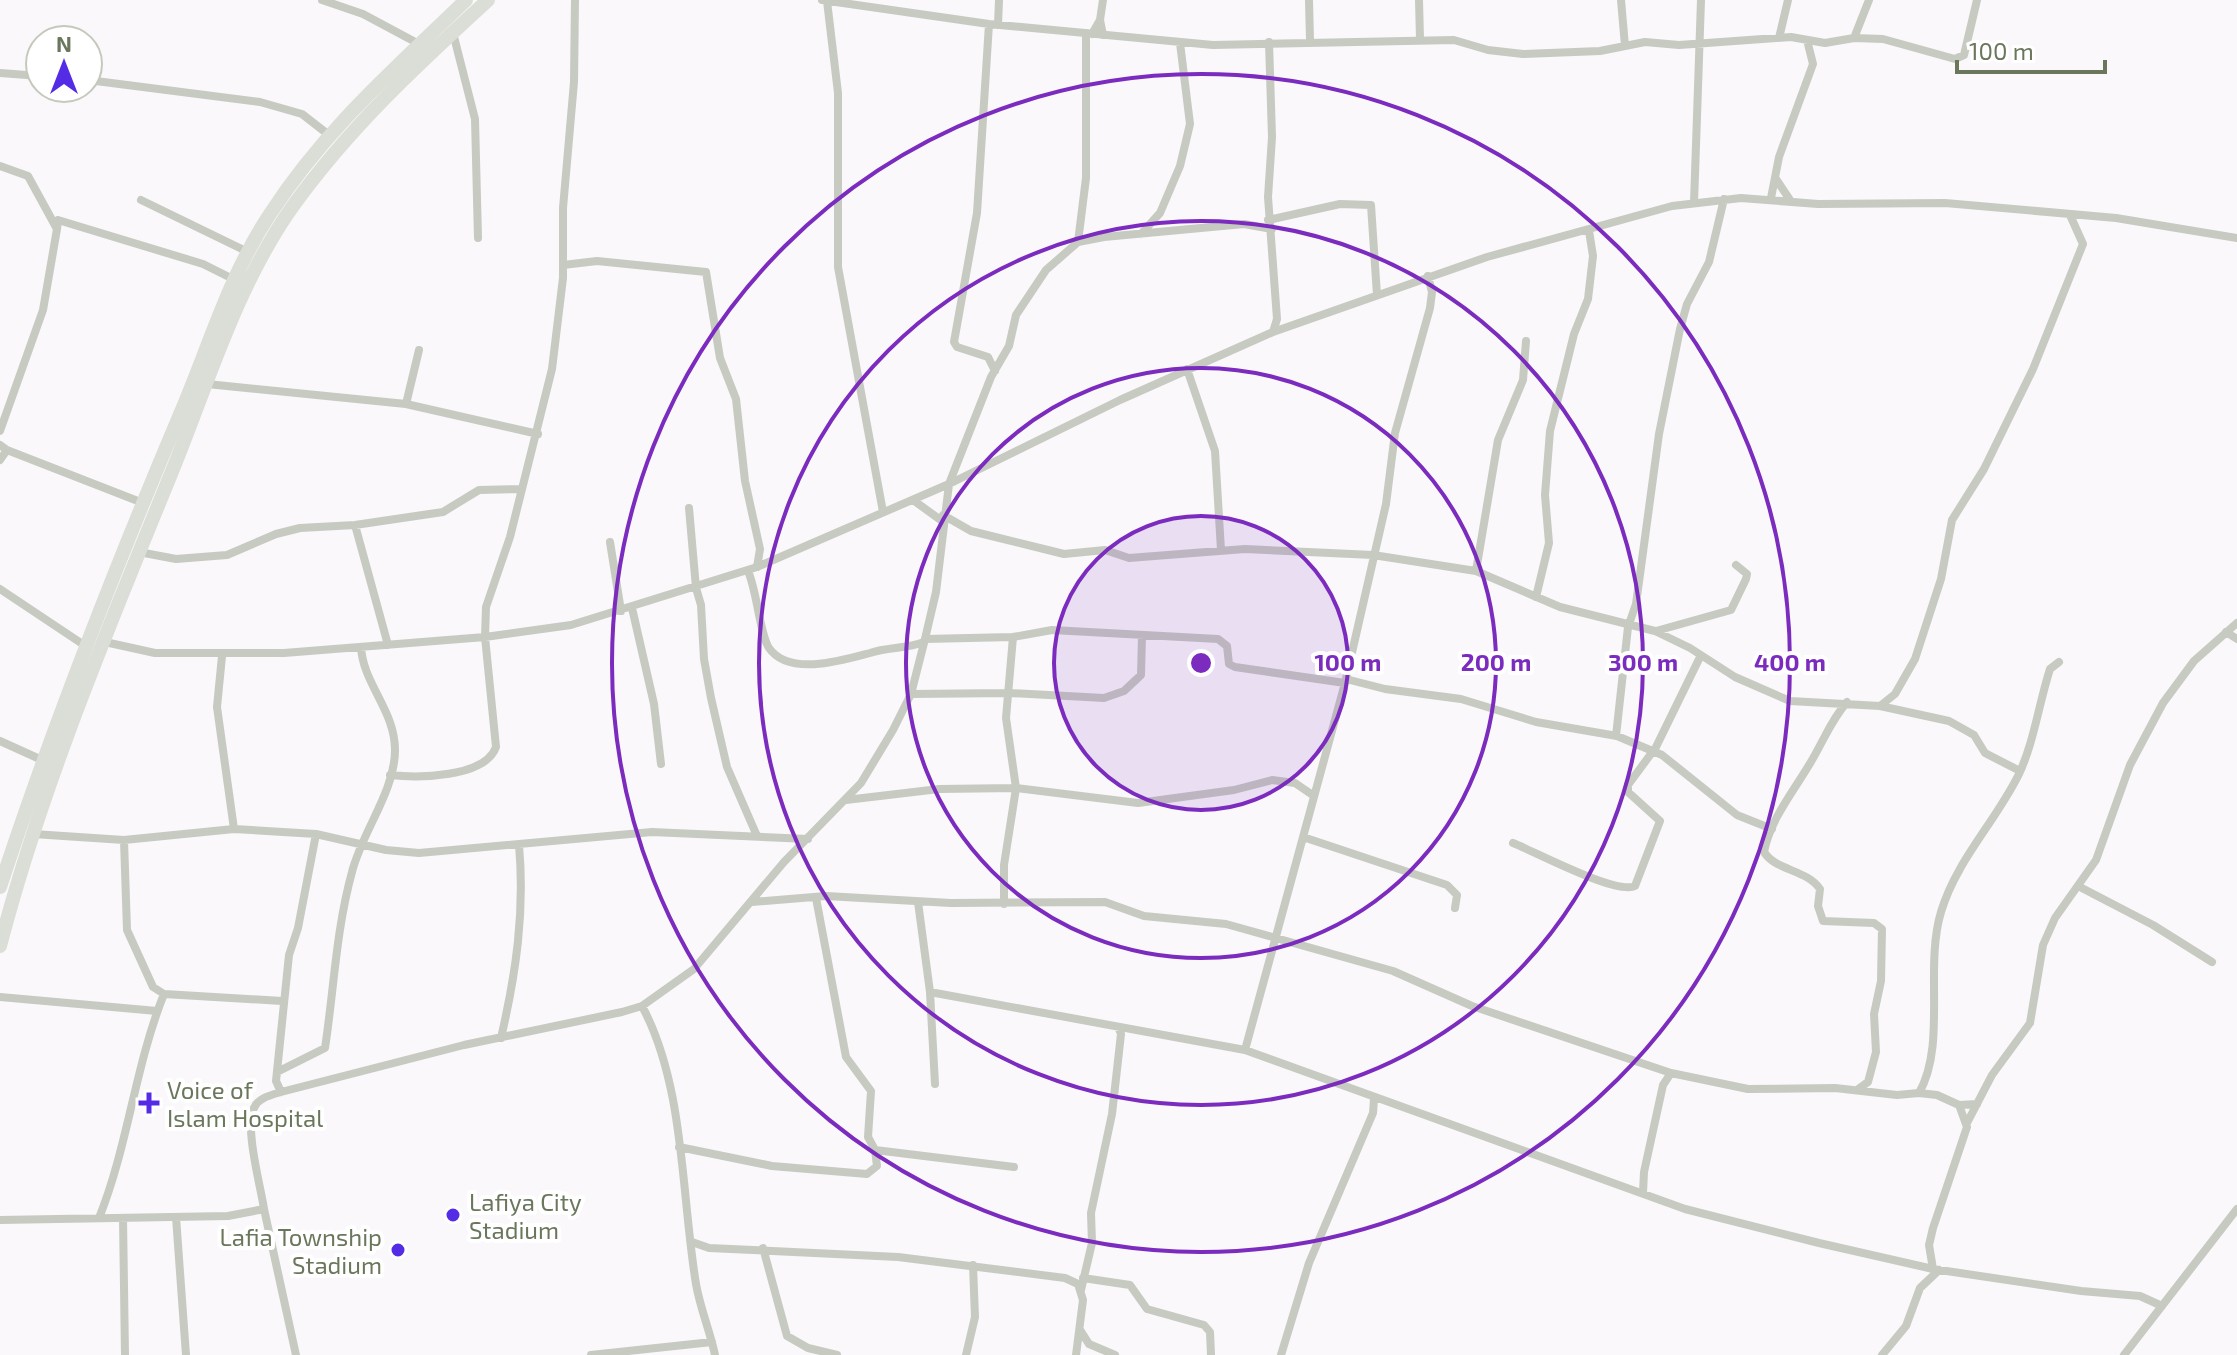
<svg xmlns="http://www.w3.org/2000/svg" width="2237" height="1355" viewBox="0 0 2237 1355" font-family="'Exo 2',sans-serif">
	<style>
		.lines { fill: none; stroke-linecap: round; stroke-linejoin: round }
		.minor { stroke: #c6cac1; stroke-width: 8 }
		.trunk { stroke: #daded7; stroke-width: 14 }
		.ring { fill: none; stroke: #7b2cbf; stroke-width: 4 }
		.poi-dot { fill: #552ce6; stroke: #fff; stroke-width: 3 }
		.labels { text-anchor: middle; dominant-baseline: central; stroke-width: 8; stroke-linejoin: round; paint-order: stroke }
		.poi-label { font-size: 24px; fill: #6b775c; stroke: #fff; text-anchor: start }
		.centre { fill: #7b2cbf; stroke: #fff; stroke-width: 4 }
		.ring-label { font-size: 24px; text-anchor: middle; font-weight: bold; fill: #7b2cbf; stroke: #fff; stroke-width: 8; stroke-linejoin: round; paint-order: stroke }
	</style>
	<rect width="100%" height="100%" fill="#faf8fa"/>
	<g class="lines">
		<path class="minor" d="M322,0L363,14L419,44
			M822,0L989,24L1213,45L1454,40L1488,50L1523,54L1600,51L1645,42L1679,45L1791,37L1825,43L1854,38L1869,0
			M1309,0L1310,40
			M1419,0L1420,39
			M1621,0L1625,46
			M827,1L838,93V267L883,512
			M1100,20L1103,0
			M989,24L977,213L954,342L957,347L988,357L995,371
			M998,25L999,0
			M453,33L475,119L478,238
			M1092,34L1100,20L1103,35
			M1779,38L1788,0
			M1854,38L1883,39L1955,59L1964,55L1977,0
			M1269,42L1272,137L1268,197L1277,319L1273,332
			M0,73L40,76
			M88,80L260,102L302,114L329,135
			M0,166L28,176L57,229L58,220L203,264L233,279
			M1776,179L1790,200
			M1771,198L1779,157L1813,64L1807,40
			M141,200L248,252
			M1694,203L1701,0
			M1268,220L1340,204L1371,205L1377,295
			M1141,234L1160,213L1180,166L1190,124L1180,43
			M1078,242L1086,178V33
			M563,265L597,261L706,272L720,358L736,399L745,481L760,549L757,567
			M1187,369L1215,451L1221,550
			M207,384L406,404L538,434
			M406,404L419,350
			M0,431L43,310L57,229
			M0,445L7,450L0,460
			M7,450L143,503
			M913,500L942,521
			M689,508L696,588L701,605L704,659L711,698L727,767L757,836
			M943,515L971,531L1064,554L1105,550L1129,558L1245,549L1373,555L1476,571L1560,607L1655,631L1690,648L1735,677L1790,701L1880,706L1949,721L1974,735L1985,753L2020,771
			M355,525L388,645
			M610,542L621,611
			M139,552L176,559L227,555L276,534L300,528L355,525L443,512L479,490L522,489
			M748,571C757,591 760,635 769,648C789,677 844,660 870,653C888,647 906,649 924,642
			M1476,571L1498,440L1523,380L1526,341
			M0,589L87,647
			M1536,597L1549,543L1545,495L1550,431L1574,334L1588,299L1593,256L1589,231
			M632,608L654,704L661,764
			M1656,631L1731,610L1746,579L1747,574L1736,565
			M2226,632L2237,639
			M1013,637L1052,630L1218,639L1227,646L1229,664L1235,667L1345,683
			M925,639L1013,637L1006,718L1016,788L1004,865V904
			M105,642L155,653H284L485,637L571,625L757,567L949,484L1120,400L1273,332L1487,257L1672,206L1741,198L1818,204L1945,203L2116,218L2237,238
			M222,656L217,707L234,829
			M1346,679L1385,689L1461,699L1536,722L1617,736L1662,755L1737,815L1772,829
			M911,694L1009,693L1104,698L1124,691L1141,675L1142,636
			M1847,702C1833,718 1827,733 1817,751C1800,784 1771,815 1764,852C1776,871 1806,869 1820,889L1818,906L1823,921L1874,923L1882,929L1881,981L1874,1014L1876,1052L1868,1082L1857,1090
			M1880,706L1895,694L1915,659L1941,579L1952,520L1984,469L2033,369L2083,244L2070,215
			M1616,736L1628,627L1636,604L1659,434L1680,329L1687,304L1709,262L1724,199
			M0,741L42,760
			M390,775C417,778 485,778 496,747L485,637L486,607L510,537L552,369L563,278V208L574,82L575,0
			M846,800L939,789L1016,788L1138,803L1234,790L1272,780L1295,783L1314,796
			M33,834L124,840L234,829L316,834L386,850L419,853L652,832L808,839
			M1303,837L1447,885L1457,895L1455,908
			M124,840L127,930L153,987L164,994L282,1001
			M1513,843C1536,852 1616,895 1635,886L1660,821L1628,792V785L1656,747L1701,655
			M2078,886L2153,925L2212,962
			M752,902L826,896L951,903L1105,902L1144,916L1226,924L1393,971L1472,1006L1671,1073L1748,1089L1835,1088L1897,1095L1919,1093L1937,1095L1959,1105L1977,1104
			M918,902L930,992L1245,1050L1685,1209L1819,1243L1933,1269L2081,1291L2140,1296L2162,1306
			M930,992L935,1084
			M0,997L157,1011
			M642,1006C685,1086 681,1194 696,1284C700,1308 710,1331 715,1355
			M501,1038C516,973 525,912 519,845
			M1245,1050L1345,683L1386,504L1395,433L1430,308L1432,292L1428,276
			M277,1072L325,1048C334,989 336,930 352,872C362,832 395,791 395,750C395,710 363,684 361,647
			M281,1092L276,1081L289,955L298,928L316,834
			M1919,1093C1947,1044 1924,968 1941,912C1956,861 1996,821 2019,774C2034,742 2039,703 2050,669L2059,662
			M1967,1123L1992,1075L2030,1023L2043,945L2055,918L2096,860L2130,765L2163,703L2194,661L2237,623
			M679,1147L772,1166L867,1174L877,1166L875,1150L868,1137L871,1091L846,1057L816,898
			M875,1150L1014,1167
			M1643,1193L1644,1172L1663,1085L1671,1073
			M264,1209L296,1355
			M176,1217L186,1355
			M99,1218C128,1146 135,1066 164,994
			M123,1218L125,1355
			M0,1220L228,1216L264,1209C261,1188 244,1126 254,1108C258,1098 271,1095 281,1092L464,1045L622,1012L642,1006L694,969L784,862L861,783L893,730L911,694L925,639L936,592L949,484L991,377L1009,346L1016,315L1046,270L1078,242L1104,237L1244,224L1272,229
			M692,1242L709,1248L898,1257L1065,1278L1078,1284L1083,1300L1076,1355
			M763,1248L787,1336L808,1348L837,1355
			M1933,1269L1929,1245L1933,1228L1967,1127L1959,1105
			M1083,1278L1130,1285L1147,1309L1204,1325L1210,1332L1211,1355
			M1081,1290L1092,1243L1091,1213L1112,1114L1121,1034L1118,1027
			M1080,1330L1089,1344L1115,1355
			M591,1355L712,1342
			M966,1355L975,1317L973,1265
			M1281,1355L1309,1263L1373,1113L1374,1099
			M1882,1355L1906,1326L1920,1288L1939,1270
			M2124,1355L2237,1209"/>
		<path class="trunk" d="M0,887C53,726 115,568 181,412C210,344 229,276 270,214C327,127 393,71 466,0
			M0,946C43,781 111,622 175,464C210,377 238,283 293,206C349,128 417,65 488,0"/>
	</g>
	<circle cx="1201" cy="663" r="147" fill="#7b2cbf" fill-opacity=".12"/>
	<g class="ring">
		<circle cx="1201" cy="663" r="147"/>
		<circle cx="1201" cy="663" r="295"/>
		<circle cx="1201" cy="663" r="442"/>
		<circle cx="1201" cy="663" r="589"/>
	</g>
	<g class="poi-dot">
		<path d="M145 1091h8v8h8v8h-8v8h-8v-8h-8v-8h8z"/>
		<circle cx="453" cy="1215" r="8"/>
		<circle cx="398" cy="1250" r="8"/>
	</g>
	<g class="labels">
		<g class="poi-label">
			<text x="167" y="1089">Voice of<tspan x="167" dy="28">Islam Hospital</tspan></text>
			<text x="469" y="1201">Lafiya City<tspan x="469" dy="28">Stadium</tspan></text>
			<text x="382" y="1236" text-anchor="end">Lafia Township<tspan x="382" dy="28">Stadium</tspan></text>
		</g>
	</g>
	<circle cx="1201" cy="663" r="12" class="centre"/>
	<g class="ring-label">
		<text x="1348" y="671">100 m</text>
		<text x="1496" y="671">200 m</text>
		<text x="1643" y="671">300 m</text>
		<text x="1790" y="671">400 m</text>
	</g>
	<g transform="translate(64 64)"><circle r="38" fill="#ffffff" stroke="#c4c9be" stroke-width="2"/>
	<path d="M0-6L14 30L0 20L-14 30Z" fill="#552ce6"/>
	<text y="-12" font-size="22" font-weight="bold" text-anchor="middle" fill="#6b775c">N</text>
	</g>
	<path d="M1957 60v12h148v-12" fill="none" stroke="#6b775c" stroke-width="4"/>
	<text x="1969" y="60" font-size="24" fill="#6b775c" stroke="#ffffff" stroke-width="6" paint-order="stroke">100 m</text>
</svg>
